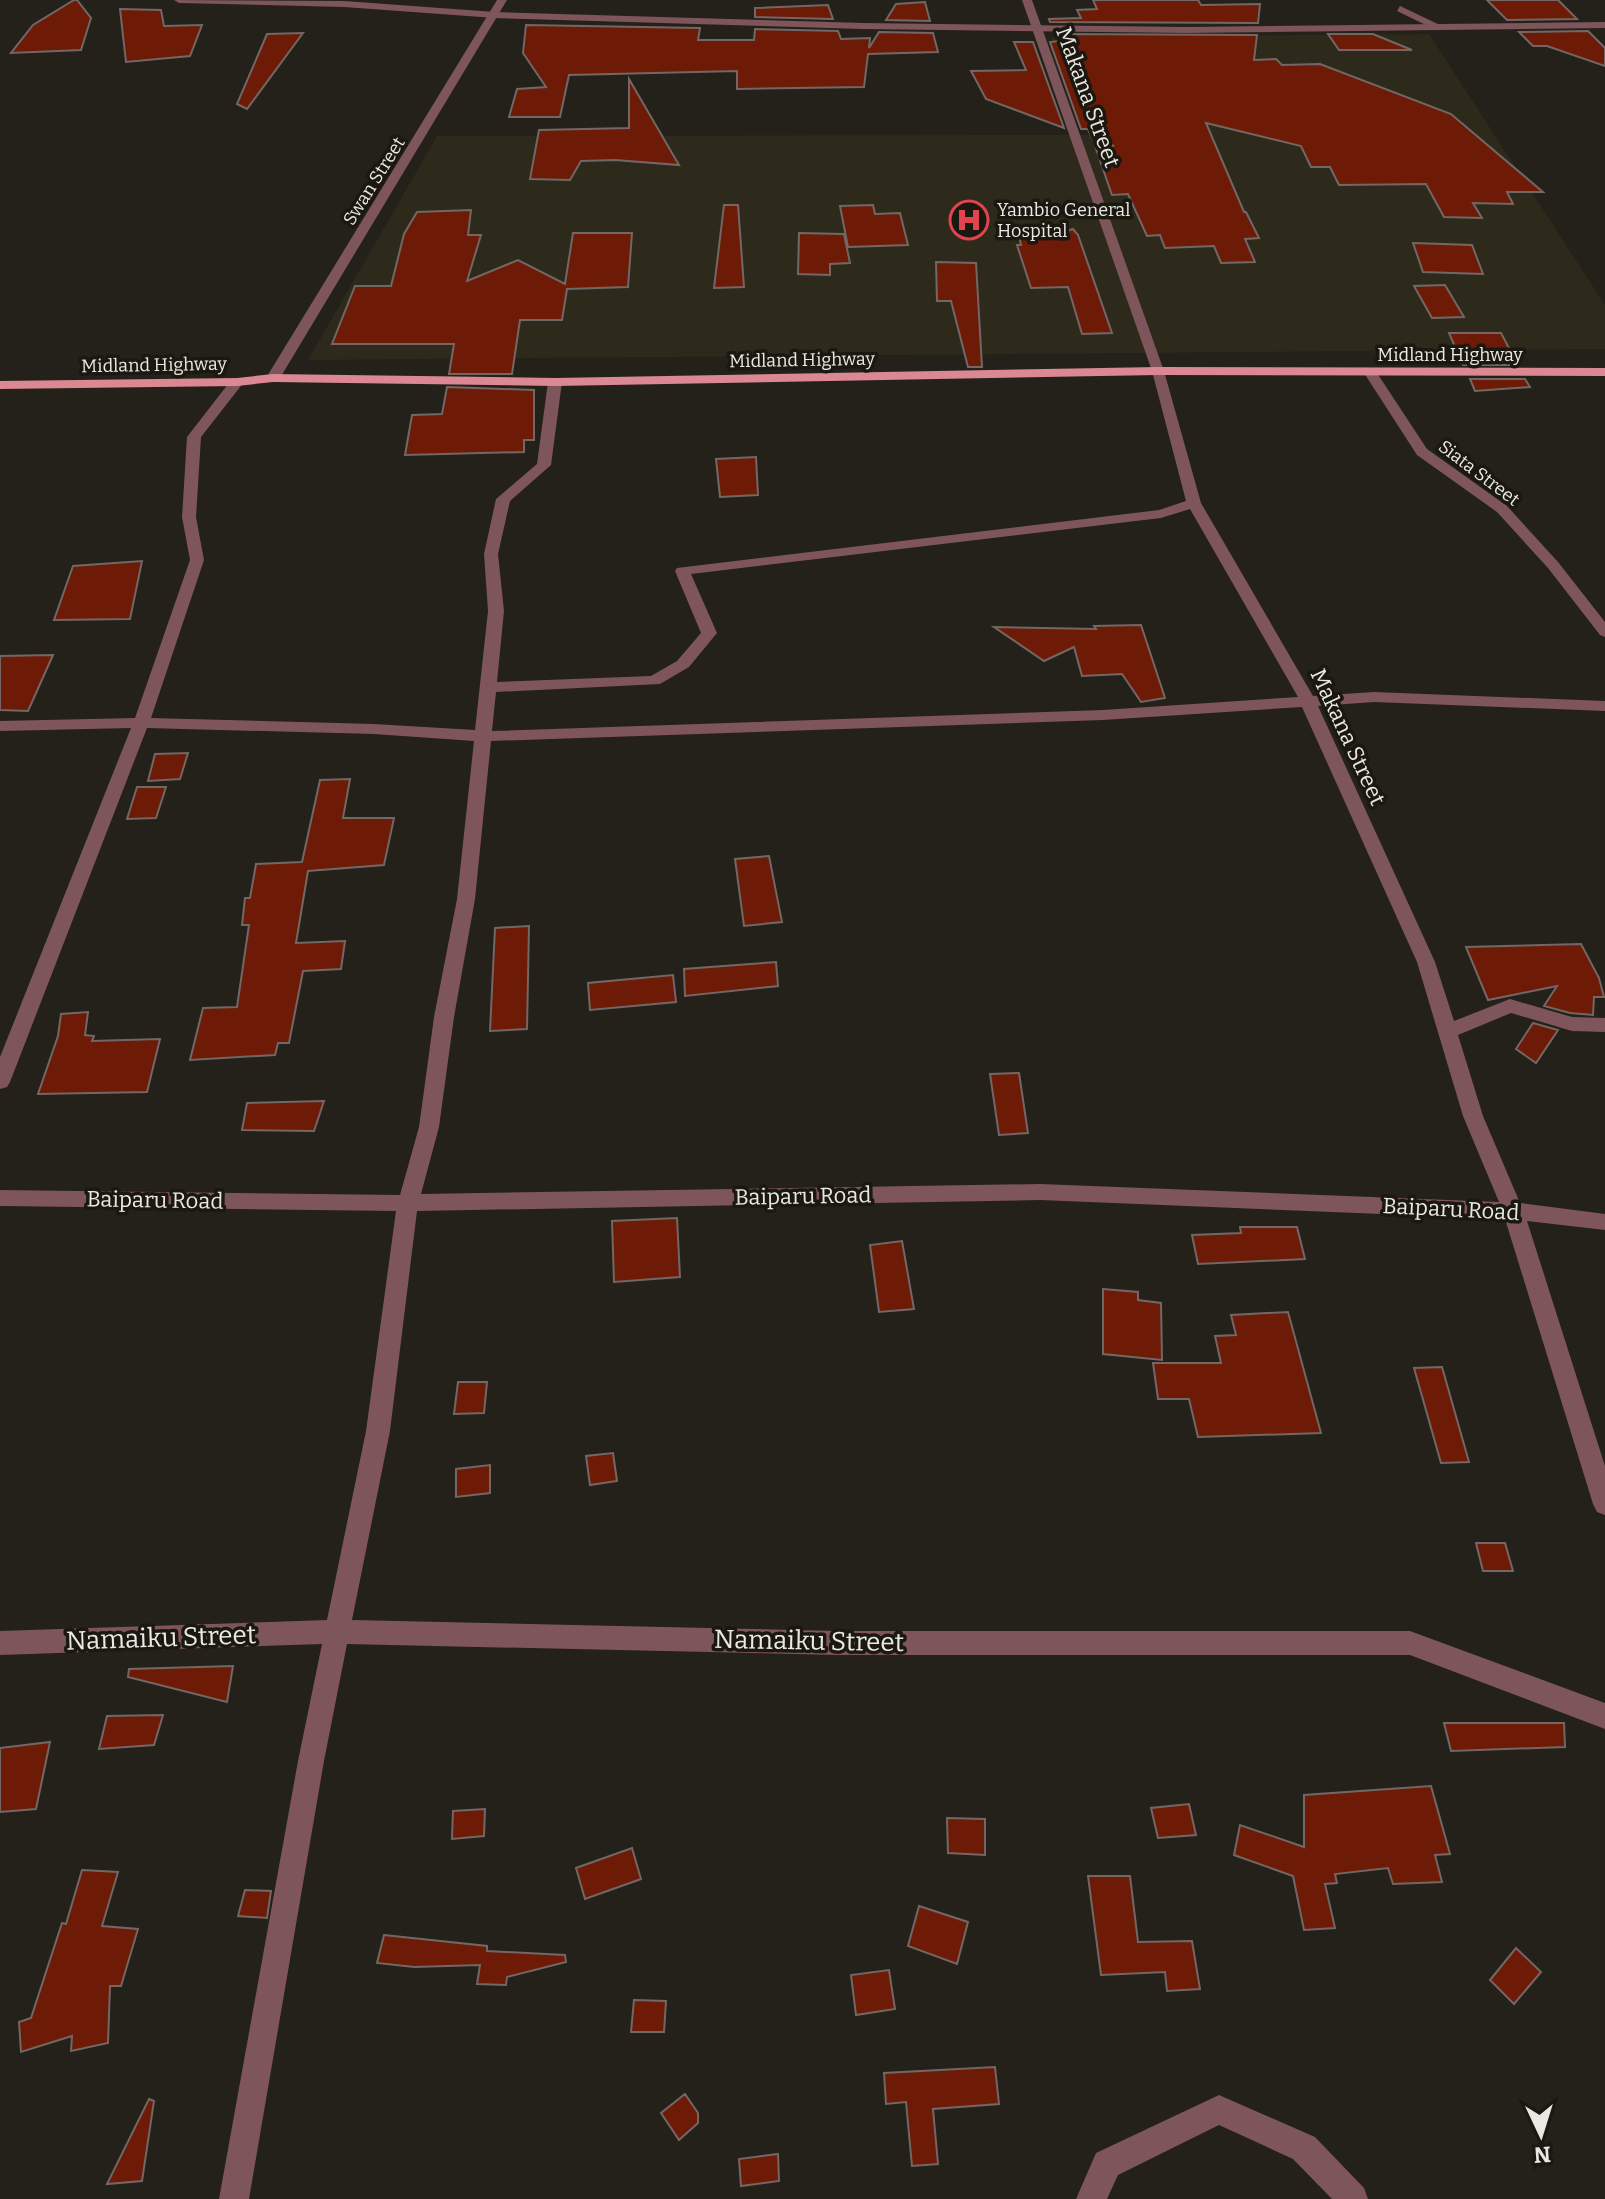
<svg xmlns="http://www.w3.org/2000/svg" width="1605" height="2199" viewBox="0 0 1605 2199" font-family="Bitter,serif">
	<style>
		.built { fill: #2d2a1c }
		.building { fill: #6d1a06; stroke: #726764; stroke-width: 2 }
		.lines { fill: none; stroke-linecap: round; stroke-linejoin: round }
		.minor { fill: #7e555a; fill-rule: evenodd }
		.tertiary { fill: #7e555a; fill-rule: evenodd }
		.primary { fill: #db8893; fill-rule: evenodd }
		.labels { text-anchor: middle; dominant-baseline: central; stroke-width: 7; stroke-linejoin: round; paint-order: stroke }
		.far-street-label { font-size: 18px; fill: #e9e8e2; stroke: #1a1810 }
		.far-poi-label { font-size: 18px; fill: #e9e8e2; stroke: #1a1810; text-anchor: start }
		.street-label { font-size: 22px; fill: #e9e8e2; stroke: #1a1810 }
		.near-street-label { font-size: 26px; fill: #e9e8e2; stroke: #1a1810 }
	</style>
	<rect width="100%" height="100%" fill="#232119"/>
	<path class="built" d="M1429,34L1605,305V349L308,360L437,136L1089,135L1051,37Z"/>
	<path class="building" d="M74,0H77L91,18L81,50L11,53L33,25Z
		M1093,0H1198L1201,5L1260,4L1258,23L1050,22L1049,19L1081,18L1077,10L1097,9Z
		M1487,0H1558L1577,19L1507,20Z
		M925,2L930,21L886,20L896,4Z
		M828,5L833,19L755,17V8Z
		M120,9L161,10L164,26L202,25L190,56L126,62Z
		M526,25L700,28L698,40H754L755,29L838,31L841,39L870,38L869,48L879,32L933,33L938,52L868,54L864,87L737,89V71L569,75L560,117H509L517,89L546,87L523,53Z
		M1588,31L1605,48V66L1547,46H1533L1519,32Z
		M303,33L247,109L237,104L267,34Z
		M1056,34L1257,35L1254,60L1276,59L1282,65L1320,64L1451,114L1543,192H1507L1513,204L1473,203L1482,218L1444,217L1426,184L1339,185L1330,167H1311L1301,146L1206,123L1244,212H1246L1259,238L1245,239L1255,262L1221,263L1214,246L1165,248L1160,235L1147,236L1128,194L1112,195L1095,146H1114L1092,138L1088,129H1081L1050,42L1060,41Z
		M1328,34H1373L1412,50H1339Z
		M1014,42H1033L1064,128L986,99L971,71L1026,70Z
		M629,79L679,165L615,160L581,161L570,180L530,179L539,130L629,128Z
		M724,205H738L744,287L714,288Z
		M873,205L875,214L900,213L908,245L848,247L840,206Z
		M471,210L468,235H481L467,281L518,260L565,284L573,233H632L628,287L567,289L562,320H520L512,374H449L454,344H332L355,286H391L404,234L417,212Z
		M1073,229L1078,235L1112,333L1082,334L1068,287L1031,288L1017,245H1021L1019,236L1055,235Z
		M799,233L844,234L850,263L830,264V275L798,274Z
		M1413,243L1472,245L1483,274L1423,272Z
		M936,262L976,263L982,367H968L951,301H937Z
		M1445,285L1464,317L1432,318L1414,286Z
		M1449,333H1501L1518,365H1463Z
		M1470,379H1525L1530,387L1475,391Z
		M447,387L534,390V440H524V452L405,455L412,415L442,414Z
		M756,457L758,495L720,497L716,459Z
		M142,561L130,619L54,620L73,566Z
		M1141,625L1165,698L1141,702L1122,674L1082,676L1074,647L1044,661L994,627L1096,629L1094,626Z
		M53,655L28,711L0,710V656Z
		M188,753L180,779L148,781L155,754Z
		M350,779L343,818H394L384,865L308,871L296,943L345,941L341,969L303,971L289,1043H278L275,1055L190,1060L203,1008L237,1007L249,925H242L245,898H250L256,864L302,862L320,780Z
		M137,787H166L156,818L127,819Z
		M769,856L782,922L744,926L735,859Z
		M529,926L527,1029L490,1031L495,928Z
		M1581,944L1599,978L1604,997H1594L1593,1015L1570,1013L1544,1006L1557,986L1488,1000L1466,947Z
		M776,962L778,986L685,996L684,969Z
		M673,975L676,1002L590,1010L588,983Z
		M88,1012L85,1035L94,1036L92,1041L160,1039L147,1092L38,1094L58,1036L61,1014Z
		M1533,1023L1558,1030L1536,1063L1516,1049Z
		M1019,1073L1028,1133L999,1135L990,1074Z
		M324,1101L314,1131L242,1130L247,1103Z
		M677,1218L680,1277L614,1282L612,1221Z
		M1240,1227H1297L1305,1259L1198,1264L1192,1235L1241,1233Z
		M902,1241L914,1309L879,1312L870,1245Z
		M1103,1289L1138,1292V1300L1161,1303L1162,1360L1103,1354Z
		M1288,1312L1321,1433L1198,1437L1189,1399H1158L1153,1363H1221L1215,1336L1236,1335L1231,1315Z
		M1442,1367L1469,1462L1441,1463L1414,1368Z
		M458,1382H487L484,1413L454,1414Z
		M613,1453L617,1481L590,1485L586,1456Z
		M490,1465V1493L456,1497V1469Z
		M1476,1543H1505L1513,1571H1483Z
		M233,1666L227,1702L128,1677L129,1669Z
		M163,1715L154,1745L99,1749L107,1716Z
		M1444,1723H1564L1565,1747L1451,1751Z
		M50,1742L36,1809L0,1812V1748Z
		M1431,1786L1450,1854L1435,1855L1442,1882L1393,1884L1388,1868L1335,1874L1337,1883L1325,1884L1335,1928L1304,1930L1293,1876L1234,1855L1240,1825L1304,1847V1795Z
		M1189,1804L1196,1835L1158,1838L1151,1808Z
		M485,1809L484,1836L452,1839L453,1811Z
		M947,1818L985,1819V1855L948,1853Z
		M632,1848L641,1879L585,1899L576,1868Z
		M82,1870L118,1872L102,1926L138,1929L121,1986H110L108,2043L71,2051L72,2036L21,2052L19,2022L31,2018L62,1923L66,1924Z
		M1088,1876H1130L1138,1942L1192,1941L1200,1989L1167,1991L1165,1972L1101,1975Z
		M245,1890L271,1891L267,1918L238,1916Z
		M919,1906L968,1922L957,1964L908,1946Z
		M384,1935L487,1946V1951L565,1955L566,1962L507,1977L506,1985L477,1984L480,1965L414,1967L377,1963Z
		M1516,1948L1541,1972L1514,2004L1490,1980Z
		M889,1970L895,2009L856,2015L851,1975Z
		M634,2000L666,2001L664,2032H631Z
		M995,2067L999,2104L933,2109L938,2164L912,2166L906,2102L886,2104L884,2073Z
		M685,2094L698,2113V2123L679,2140L661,2113Z
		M149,2099L154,2101L142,2181L107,2184Z
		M778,2154L779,2181L741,2186L739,2159Z"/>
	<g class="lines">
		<path class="minor" d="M497,0H507L280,378L268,381L266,378Z
			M1022,0H1032L1164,371L1201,503L1313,696L1374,692L1605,701V711L1374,702L1318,706L1435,962L1454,1021L1510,999L1572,1017L1605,1018V1032L1572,1031L1511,1013L1458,1035L1483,1116L1520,1203L1605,1214V1230L1527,1221L1605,1466V1515L1597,1512L1593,1504L1505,1219L1040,1200L417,1211L390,1431L352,1620L838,1631H1410L1605,1703V1729L1410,1655H838L347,1644L324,1761L249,2199H219L298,1761L322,1644L0,1655V1631L327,1620L366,1431L396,1211L0,1206V1190L400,1195L419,1127L434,1017L457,899L474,741L374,734L147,728L10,1082L7,1087L0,1089V1057L131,728L0,731V721L135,718L190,560L182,517L187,437L232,379L237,378L244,382L201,437L196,517L204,560L151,718L374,724L475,730L488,611L484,554L496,499L537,464L548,382L555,378L562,382L551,465L510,501L498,554L504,611L497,682L651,676L677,661L701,633L675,571L677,568L1159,510L1186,501L1152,371ZM1190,509L1298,697L1103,710L492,731L496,692L660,684L689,667L717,633L691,574L1161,518ZM1302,707L1417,962L1463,1116L1499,1202L1040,1184L421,1194L439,1127L454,1017L475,899L491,741L1103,720Z
			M1400,6L1440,25L1442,27L1434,29L1397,11Z
			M1365,370H1375L1427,449L1507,506L1558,562L1605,622V637L1600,635L1548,568L1497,512L1417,455L1364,373Z
			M1219,2095L1315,2137L1364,2188L1368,2199H1332L1293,2159L1219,2125L1118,2175L1107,2199H1076L1096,2153Z"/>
		<path class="tertiary" d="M174,0L344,1L495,12L863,23L1187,27L1605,22V28L1187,33L863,29L495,18L344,7L179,3Z"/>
		<path class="primary" d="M1158,367L1605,368V376L1158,375L555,386L273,382L237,386L0,389V381L237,378L273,374L555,378Z"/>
	</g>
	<defs>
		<symbol id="hospital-ring" viewBox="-11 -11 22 22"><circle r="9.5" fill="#1a1810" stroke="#e0444e" stroke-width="1.5"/><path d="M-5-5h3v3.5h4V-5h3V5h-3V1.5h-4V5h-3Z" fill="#e0444e"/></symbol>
	</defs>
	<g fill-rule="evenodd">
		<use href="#hospital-ring" x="947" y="198" width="44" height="44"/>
	</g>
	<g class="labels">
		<g class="far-street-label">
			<text transform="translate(374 181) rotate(-58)">Swan Street</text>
			<text x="1450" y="355">Midland Highway</text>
			<text transform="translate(802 360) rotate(-1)">Midland Highway</text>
			<text transform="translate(154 365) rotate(-1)">Midland Highway</text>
			<text transform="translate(1479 473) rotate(37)">Siata Street</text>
		</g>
		<g class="far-poi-label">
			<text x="997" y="210">Yambio General<tspan x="997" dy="21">Hospital</tspan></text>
		</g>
		<g class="street-label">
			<text transform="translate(1088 97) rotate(70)">Makana Street</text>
			<text transform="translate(1348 737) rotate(65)">Makana Street</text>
			<text transform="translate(803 1196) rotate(-1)">Baiparu Road</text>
			<text transform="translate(155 1200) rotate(1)">Baiparu Road</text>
			<text transform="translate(1451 1209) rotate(3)">Baiparu Road</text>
		</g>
		<g class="near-street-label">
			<text transform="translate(161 1638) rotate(-2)">Namaiku Street</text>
			<text transform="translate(809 1641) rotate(1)">Namaiku Street</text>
		</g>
	</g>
	<g transform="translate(1541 2135) rotate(176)" stroke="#1a1810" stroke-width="6" paint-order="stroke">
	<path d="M0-6L14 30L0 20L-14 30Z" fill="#e9e8e2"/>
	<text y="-12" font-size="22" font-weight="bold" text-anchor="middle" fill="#e9e8e2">N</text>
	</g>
</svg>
